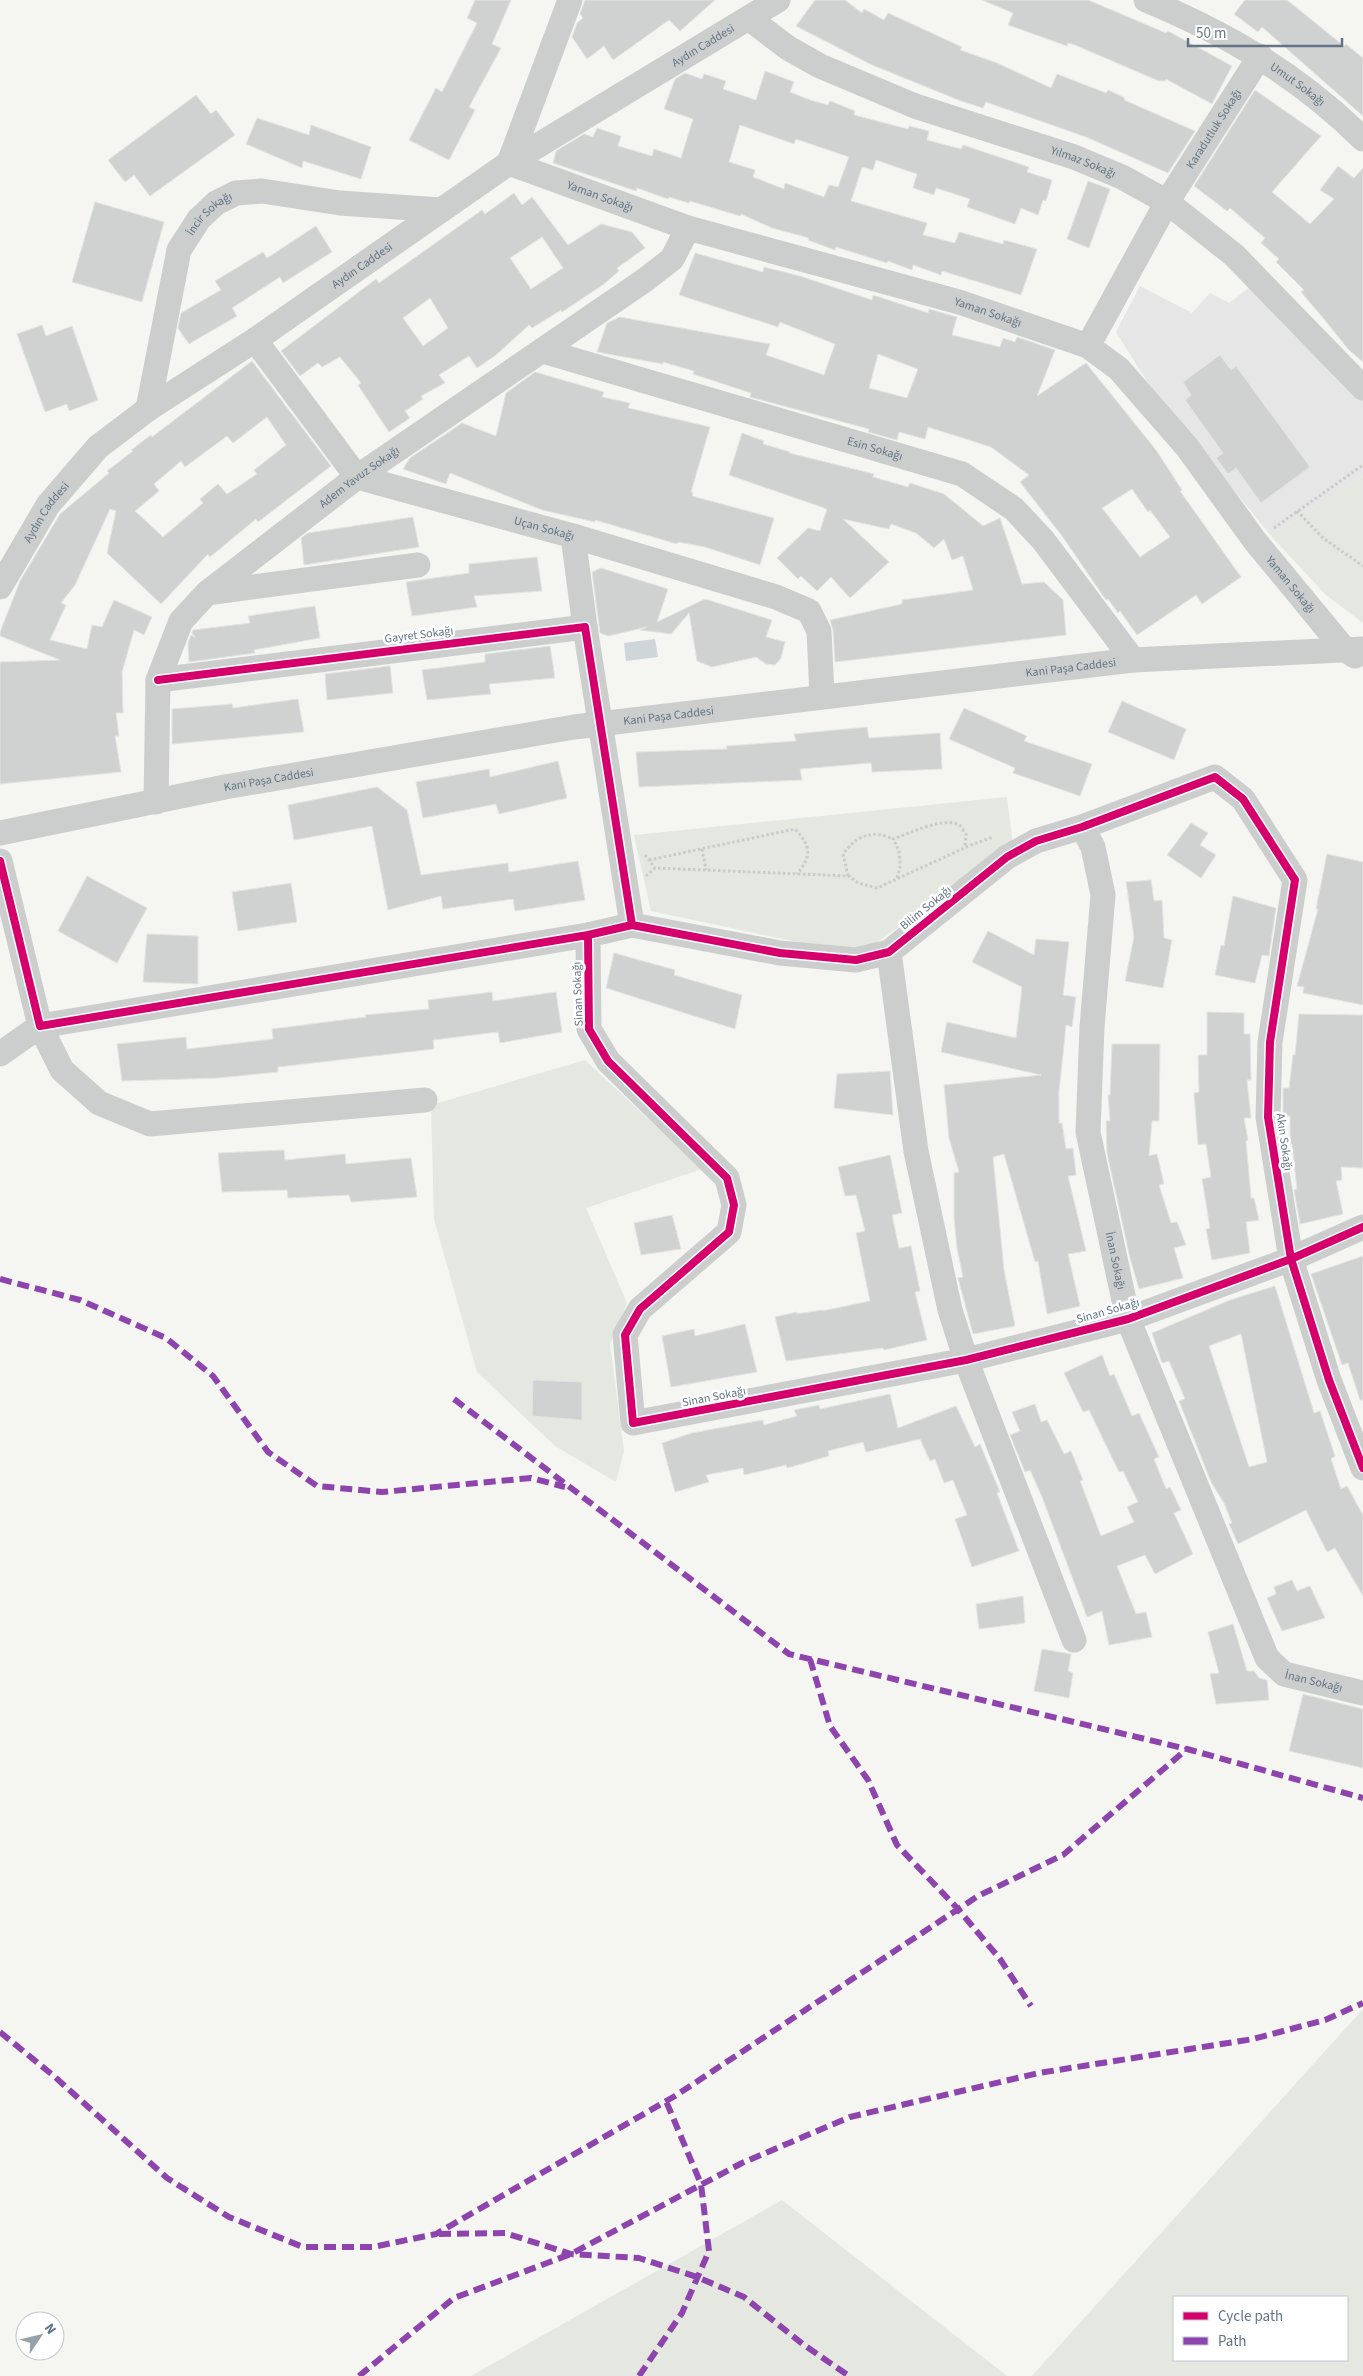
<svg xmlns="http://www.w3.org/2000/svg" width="1363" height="2376" viewBox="0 0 1363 2376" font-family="'Source Sans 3',sans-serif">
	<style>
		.built { fill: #e5e6e5 }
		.green { fill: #e4e8e0; fill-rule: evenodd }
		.water { fill: #ced6d9 }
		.building { fill: #d0d1d1; stroke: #e4e4e2; fill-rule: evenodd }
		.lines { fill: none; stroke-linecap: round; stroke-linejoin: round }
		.path { stroke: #cacacb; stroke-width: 3; stroke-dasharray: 2.5 2.5; stroke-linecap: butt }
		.minor { stroke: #cccece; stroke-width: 25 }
		.quiet { stroke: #8e44ad; stroke-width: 6; stroke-dasharray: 12 6; stroke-linecap: butt }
		.cycleway-casing { stroke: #fff; stroke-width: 11 }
		.cycleway { stroke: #d6006c; stroke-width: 8 }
		.labels { text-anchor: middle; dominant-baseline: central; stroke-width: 5; stroke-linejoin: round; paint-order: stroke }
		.street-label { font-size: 12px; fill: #627585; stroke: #fff }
	</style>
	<rect width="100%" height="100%" fill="#f5f5f2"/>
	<path class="built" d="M1140,286L1192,313L1210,293L1229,303L1249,288L1363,392V476L1271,536L1150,386L1116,332Z"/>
	<path class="green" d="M1363,476V623L1326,595L1271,536Z
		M1007,797L1013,846L859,955L651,911L634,835Z
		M585,1060L702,1169L586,1208L627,1303L610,1344L624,1451L616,1482L555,1446L477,1372L434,1219L431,1105Z
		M1363,2009V2376H1032ZM1174,2297H1347V2360H1174Z
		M782,2200L1007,2376H471Z"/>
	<path class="water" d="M655,639L658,657L626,661L624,643Z"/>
	<path class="building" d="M475,0H511L492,44L501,48L469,107L475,110L449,160L409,140L436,88L442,92L477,23L467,18Z
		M585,0H715L680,31L669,20L613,60L604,46L587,59L572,37L577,23L583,18L580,14Z
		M815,0H845L862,13L864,9L884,20L888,13L962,47L960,50L997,63L1051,88L1057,74L1106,93L1108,90L1125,98L1124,100L1195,131L1168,173L1086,137L986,102L983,108L961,101L872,65L796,26Z
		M982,0H1088L1166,33L1168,31L1232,66L1212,104L1166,79L1165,81H1159L1075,45L1068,43L1067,46L1008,25L1013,13Z
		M1245,0H1287L1344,46L1346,44L1363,58V116L1262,27L1258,32L1234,14Z
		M765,71L794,82L790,92L810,100L828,105L830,101L855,111L854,115L908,129L909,126L929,131L927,140L961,149L963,145L1029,167L1027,172L1052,180L1046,201L1043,200L1038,215L1021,208L1015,224L967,207L970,199L936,188L934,195L913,188L917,174L876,160L873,170L862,167L851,201L927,223L923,235L955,243L959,232L1003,244L1004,240L1037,249L1021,295L942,271L941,275L913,265L912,270L888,261L887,263L836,247L835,250L808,240L809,238L772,228L741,214L740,216L690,201L689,203L669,197L668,199L637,188L636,191L553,163L556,151L584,134L593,137L597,128L621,136L618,146L652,156L654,149L681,158L693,119L664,109L675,79L685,73L702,79L704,74L726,81L723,89L756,100ZM740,125L794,144L796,139L849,157L838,187L829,185L824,197L785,183L784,189L753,177L755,170L729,162Z
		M1255,90L1321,136L1272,192L1310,224L1334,199L1320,190L1338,166L1354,178L1363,168V362L1349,350L1324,319L1301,292L1304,290L1276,262L1279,259L1261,243L1265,238L1230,208L1227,211L1194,186Z
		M196,95L211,114L216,110L235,135L150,196L134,175L125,182L108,160Z
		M257,118L309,135L311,125L371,147L361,179L303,161L302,168L246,144Z
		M1088,181L1110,189L1089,248L1067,239Z
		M514,193L522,205L532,197L568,245L601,224L632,232L645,248L617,268L619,271L604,284L562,312L561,310L532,328L529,325L496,355L477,368L469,356L439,375L445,383L421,396L423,399L405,411L410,418L389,432L358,385L361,383L340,357L322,367L318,363L300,376L281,351L376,279L379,283L482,210L485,214ZM542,237L563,268L531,289L510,258ZM430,298L448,328L423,346L403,318Z
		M95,202L164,222L142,302L72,282Z
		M316,226L332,252L283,283L280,277L232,308L237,316L189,344L178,328L181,313L221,290L215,281L263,252L267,258Z
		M695,253L763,272L764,267L800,276L872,300L873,295L928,313L929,309L957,317L952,335L1000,347L1003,338L1015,342L1017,337L1055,350L1037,396L1086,363L1156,450L1182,490L1180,491L1241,577L1202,604L1196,595L1137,635L1120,611L1118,613L1108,599L1106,600L1062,536L1020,482L1029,475L991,447L928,427L925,439L899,432L897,440L868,432L869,429L750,397L751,393L693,374L694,371L663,362V364L597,352L607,323L620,317L770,344L766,355L824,375L835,344L780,322L778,327L679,295ZM878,354L918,369L907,398L869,388ZM1132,489L1148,512L1150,510L1170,537L1140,557L1102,508Z
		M42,325L46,336L72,326L98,400L69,411L67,404L45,412L17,334Z
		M1220,355L1231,370L1236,366L1310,467L1261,503L1236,468L1228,474L1216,458L1223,453L1185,400L1191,395L1183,382Z
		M252,361L331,466L258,522L256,519L210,557L208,554L161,604L107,553L116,511L110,509L75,585L61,603L66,605L50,640L87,649L92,625L102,627L114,600L152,617L144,635L134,630L122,672L123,713H116L119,736H115L121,772L0,784V662L60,660L0,636V632L20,581L60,514L109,473L107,471L133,451L131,450L151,435L152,437ZM267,417L286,445L254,470L257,474L227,494L218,484L200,499L203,503L163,537L135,511L159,491L154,484L181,461L185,467L227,436L233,443Z
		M535,372L604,392L602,397L630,403L628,408L710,427L691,492H693L692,496L774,518L760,565L705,547L678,542L677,544L595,520V522L542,510L450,473L446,484L403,469L410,458L462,423L496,436L506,393Z
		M742,433L764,441L763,444L790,452L789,453L874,474L873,477L908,487L910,483L944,494L983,526L1000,518L1022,584L1044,582L1063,600L1066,635L835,662L833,630L830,620L902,604V600L973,590L963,556L952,560L944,539L934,548L916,533L891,524L889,529L843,519L889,562L850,598L831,577L817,591L801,576L798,579L777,558L808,528L820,531L827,509L729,475Z
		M413,517L419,547L304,565L301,538L308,533Z
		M537,557L542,591L474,596L477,607L412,616L406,582L469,573V564Z
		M601,568L668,589L657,622L705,599L772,620L766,637L785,642L781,658L775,665L766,664L756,657L712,667L697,661L689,613L671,634L640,630L647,627L608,636L600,633L592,572Z
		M315,606L320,638L254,650L255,653L189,662L188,643L191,635L196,638L192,633L193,630L250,623L248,616Z
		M550,646L555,678L489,684L491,694L427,700L422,670L485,662V654Z
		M390,666L393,693L327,700L325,674Z
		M298,699L304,732L172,744V709L232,704L233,708Z
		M1122,701L1186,729L1174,760L1108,732Z
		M964,708L1027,736L1024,741L1092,764L1080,796L1013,773L1015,768L949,739Z
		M867,727L869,738L940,733L942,769L872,772L871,763L800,769L802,780L639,787L636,752L727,749L726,746L796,741L794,734Z
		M558,761L567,798L499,814L496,804L423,818L416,782L489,769L490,777Z
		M377,787L407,810L421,875L508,863L509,872L578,861L585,900L515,911L513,899L443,909L441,896L388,910L372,826L294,840L288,805Z
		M1191,823L1208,833L1200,845L1216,855L1201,878L1167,855Z
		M1327,854L1363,862V1005L1303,993L1304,987L1297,986L1318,909H1316Z
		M87,876L147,908L117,963L58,931Z
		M1151,880L1154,901L1162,900L1164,938L1172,940L1163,988L1125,981L1134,937L1126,882Z
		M291,883L297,922L238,931L232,892Z
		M1233,896L1276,908L1269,956L1262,955L1255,983L1215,975L1221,945L1224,946Z
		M988,931L1034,955L1036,939L1069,942L1063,995L1076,997L1072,1027L1066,1025L1064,1045L1059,1091V1123H1062L1066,1149L1073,1148L1076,1175L1068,1176L1086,1251L1068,1254L1080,1306L1047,1314L1038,1261L1035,1262L1004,1154L993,1157L1004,1270L1015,1326L973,1334L958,1278L963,1277L957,1248L954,1219V1173L959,1172L949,1138L944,1085L1041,1075L941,1052L947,1022L1016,1038L1022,987L972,962Z
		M147,934L198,936V984L143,982Z
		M614,953L675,970L674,975L742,995L735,1029L606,988Z
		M492,992L493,1001L556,992L562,1032L500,1043L498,1032L433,1040L434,1049L278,1067V1072L218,1078L122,1081L117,1044L186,1037L187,1049L273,1039L272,1029L366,1017L365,1015L429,1009L428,1000Z
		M1207,1012L1244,1013V1034H1250L1251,1080H1247L1251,1118H1244L1248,1140L1246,1141L1251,1198H1254L1259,1220L1246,1222L1250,1253L1212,1260L1206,1229L1210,1228L1202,1179L1211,1177L1206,1144L1198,1145L1194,1093L1199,1092L1198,1055H1207Z
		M1299,1014L1363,1015V1168L1341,1167L1342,1180L1336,1181L1343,1214L1300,1224L1294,1190L1297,1189L1292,1144H1290V1116H1283V1088H1289L1293,1055H1295Z
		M1112,1044H1160L1159,1121H1152L1149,1156L1157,1154L1164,1184L1159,1185L1171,1223L1177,1222L1186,1245L1174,1248L1183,1278L1139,1289L1130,1258L1107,1153L1106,1121H1110L1108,1095H1110Z
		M890,1071L893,1115L834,1108L837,1074Z
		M284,1150L285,1160L345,1154L346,1164L411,1158L417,1197L351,1202L349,1195L288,1198L287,1190L222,1192L218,1153Z
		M890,1155L902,1213L892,1215L899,1248L911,1246L920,1291L915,1292L927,1340L884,1350L883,1348L786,1361L775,1317L797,1312V1314L822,1310V1311L870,1301L856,1233L865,1231L856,1195L845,1196L838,1167Z
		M672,1215L681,1249L641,1255L634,1223Z
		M1363,1256V1400H1360L1348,1363L1342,1365L1311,1274Z
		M1275,1286L1314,1413L1320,1411L1335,1456L1331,1459L1341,1489L1347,1486L1363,1515V1596L1335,1548L1327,1552L1306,1510L1238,1544L1229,1524L1232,1523L1224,1503L1211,1482L1179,1401L1185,1399L1169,1361L1162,1363L1152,1333L1230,1300ZM1241,1334L1267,1462L1249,1467L1209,1346Z
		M745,1324L757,1372L671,1387L662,1336L694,1329L695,1336Z
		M1102,1355L1110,1376L1114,1374L1132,1416L1139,1413L1159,1457L1154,1459L1166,1489L1170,1487L1181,1510L1174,1513L1193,1554L1155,1574L1145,1555L1117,1566L1136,1614L1146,1612L1152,1637L1109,1645L1102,1611L1087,1617L1042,1497L1030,1470L1025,1472L1010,1435L1020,1431L1012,1412L1035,1404L1041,1422L1047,1420L1064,1454L1071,1451L1083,1480L1080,1481L1101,1536L1134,1522L1127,1507L1138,1502L1123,1471L1119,1472L1089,1410L1083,1412L1064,1373Z
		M533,1380L582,1382V1420L532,1416Z
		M890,1394L898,1428L956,1406L975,1447L980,1444L1000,1492L997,1493L1019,1551L972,1567L955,1519L967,1515L953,1480L944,1483L935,1459L930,1461L920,1439L866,1452L863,1442L828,1451L829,1456L787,1468L786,1465L744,1475L743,1468L706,1475L709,1482L675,1492L662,1443L692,1433L735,1425L763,1420L764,1425L797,1416L794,1410L819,1405L820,1409Z
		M1292,1580L1297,1591L1310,1586L1325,1618L1282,1631L1267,1598L1276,1594L1274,1587Z
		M1023,1596L1025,1623L979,1629L976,1604Z
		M1233,1624L1247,1671H1254L1259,1678L1267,1680L1269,1700L1216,1704L1210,1674L1219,1673L1208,1632Z
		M1042,1649L1071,1654L1068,1671L1073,1673L1069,1698L1034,1691Z
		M1303,1694L1363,1709V1768L1289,1751Z"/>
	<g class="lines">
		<path class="path" d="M1297,511L1323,538L1363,566
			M1274,528L1363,465
			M702,849L706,870
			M645,855L655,868
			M649,860L795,829C811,846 812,856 797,874
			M646,876L655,868L849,876L858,883L877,888L971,845L993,837
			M848,876L843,854C856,836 872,829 893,839
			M897,878C902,864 901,852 893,839C908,834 944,816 959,825C962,827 964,832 966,834L965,847"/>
		<g class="minor">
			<path id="s1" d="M570,0L509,163L688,228L959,302L1088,346L1119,369L1187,447L1255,541L1344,649L1355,656"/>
			<path id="s2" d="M1146,0C1228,34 1299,76 1363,139"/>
			<path id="s3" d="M750,19L788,48L820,66L915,106L1074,157L1122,177L1167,202L1234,255L1363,388"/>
			<path id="s4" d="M255,340L357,477L573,536L776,597L809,611L819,631L822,696"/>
			<path id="s5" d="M1088,346L1167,202L1260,56"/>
			<path id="s6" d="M543,351L962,474L1014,509L1043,540L1133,660"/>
			<path id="s7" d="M148,409L179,250L199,219L216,203L236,193L262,191L340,203L441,210"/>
			<path d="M573,536L585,627"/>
			<path id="s8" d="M0,587L48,505L98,447L148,409L255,340L509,163L778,0"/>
			<path d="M207,593L418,565"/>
			<path id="s9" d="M156,802L158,680L181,621L207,593L357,477L645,280L672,259L688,228"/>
			<path id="s10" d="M1082,827L1093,847L1103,895L1092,1027L1088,1132L1128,1319L1267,1658L1284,1674L1363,1693"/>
			<path id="s11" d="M0,833L225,787L574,727L1133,660L1363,649"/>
			<path d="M0,861L40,1026L588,935L632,925L585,627L158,680"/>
			<path d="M632,925L780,953L856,960L889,952L1007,857L1036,841L1082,827L1215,777L1243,799L1295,880L1270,1042L1268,1117L1291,1259L1329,1380L1363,1468"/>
			<path d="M588,935L589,1029L608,1061L727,1178L734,1205L729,1232L640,1309L625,1335L633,1423L966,1360L1128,1319L1291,1259L1363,1227"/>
			<path d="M889,952L916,1151L950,1310L966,1360L1074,1640"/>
			<path d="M0,1054L40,1026L62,1070L99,1103L150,1124L425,1100"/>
		</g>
		<path class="quiet" d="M0,1279L80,1300L166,1338L213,1376L268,1452L317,1486L382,1492L531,1478L565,1487
			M454,1399L789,1654L1187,1749L1363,1798
			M810,1659L830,1726L868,1780L897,1845L958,1909L1000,1959L1031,2006
			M0,2032L55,2077L167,2178L229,2217L303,2247H373L436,2234L675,2096L978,1896L1063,1855L1187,1749
			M439,2234L505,2233L571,2254L639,2258L697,2277L744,2297L804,2345L849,2376
			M359,2376L454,2298L571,2254L742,2163L850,2117L1039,2073L1253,2039L1325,2020L1363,2003
			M639,2376L682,2313L709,2251L701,2184L666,2101"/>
		<defs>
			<path id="cycleway" d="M0,861L40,1026L588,935L632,925L585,627L158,680
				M632,925L780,953L856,960L889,952L1007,857L1036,841L1082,827L1215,777L1243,799L1295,880L1270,1042L1268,1117L1291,1259L1329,1380L1363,1468
				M588,935L589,1029L608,1061L727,1178L734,1205L729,1232L640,1309L625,1335L633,1423L966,1360L1128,1319L1291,1259L1363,1227"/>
		</defs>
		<use href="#cycleway" class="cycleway-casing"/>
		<use href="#cycleway" class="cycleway"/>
	</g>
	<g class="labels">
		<g class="street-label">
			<text stroke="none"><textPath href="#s8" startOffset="898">Aydın Caddesi</textPath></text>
			<text stroke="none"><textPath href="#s2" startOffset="174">Umut Sokağı</textPath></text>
			<text stroke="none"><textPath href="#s5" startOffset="251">Karadutluk Sokağı</textPath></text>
			<text stroke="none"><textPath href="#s3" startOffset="365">Yılmaz Sokağı</textPath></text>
			<text stroke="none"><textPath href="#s1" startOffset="271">Yaman Sokağı</textPath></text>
			<text stroke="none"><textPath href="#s7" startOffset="210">İncir Sokağı</textPath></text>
			<text stroke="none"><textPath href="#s8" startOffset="492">Aydın Caddesi</textPath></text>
			<text stroke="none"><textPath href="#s1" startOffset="676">Yaman Sokağı</textPath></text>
			<text stroke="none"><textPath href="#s6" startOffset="346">Esin Sokağı</textPath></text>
			<text stroke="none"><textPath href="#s9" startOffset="415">Adem Yavuz Sokağı</textPath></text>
			<text stroke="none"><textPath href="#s8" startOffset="88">Aydın Caddesi</textPath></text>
			<text stroke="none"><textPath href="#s4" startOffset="365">Uçan Sokağı</textPath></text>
			<text stroke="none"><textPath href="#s1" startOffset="1096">Yaman Sokağı</textPath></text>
			<text transform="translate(419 635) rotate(-7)">Gayret Sokağı</text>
			<text stroke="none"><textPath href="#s11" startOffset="1084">Kani Paşa Caddesi</textPath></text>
			<text stroke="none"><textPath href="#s11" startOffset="679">Kani Paşa Caddesi</textPath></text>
			<text stroke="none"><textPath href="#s11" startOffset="274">Kani Paşa Caddesi</textPath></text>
			<text transform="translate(926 908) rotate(-39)">Bilim Sokağı</text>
			<text transform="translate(578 994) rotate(-92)">Sinan Sokağı</text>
			<text transform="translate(1284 1142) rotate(82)">Akın Sokağı</text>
			<text stroke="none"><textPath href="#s10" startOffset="441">İnan Sokağı</textPath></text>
			<text transform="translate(1108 1311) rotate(-16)">Sinan Sokağı</text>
			<text transform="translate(714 1397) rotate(-11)">Sinan Sokağı</text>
			<text stroke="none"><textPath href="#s10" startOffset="921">İnan Sokağı</textPath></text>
		</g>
	</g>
	<rect x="1173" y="2296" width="175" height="65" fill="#ffffff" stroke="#c0c8ce"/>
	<rect x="1183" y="2312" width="25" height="8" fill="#d6006c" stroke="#c0c8ce"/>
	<text x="1218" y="2321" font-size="15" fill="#627585">Cycle path</text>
	<rect x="1183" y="2337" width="25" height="8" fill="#8e44ad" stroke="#c0c8ce"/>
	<text x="1218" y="2346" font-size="15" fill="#627585">Path</text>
	<g transform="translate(40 2336) rotate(55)"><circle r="24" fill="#ffffff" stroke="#c0c8ce"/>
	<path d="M0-4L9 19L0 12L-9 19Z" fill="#95a2ab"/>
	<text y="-8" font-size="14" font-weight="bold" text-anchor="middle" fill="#627585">N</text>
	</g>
	<path d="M1188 38v8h154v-8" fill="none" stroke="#627585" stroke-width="2.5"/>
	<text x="1196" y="38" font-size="15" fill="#627585" stroke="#ffffff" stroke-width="4" paint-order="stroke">50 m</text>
</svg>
